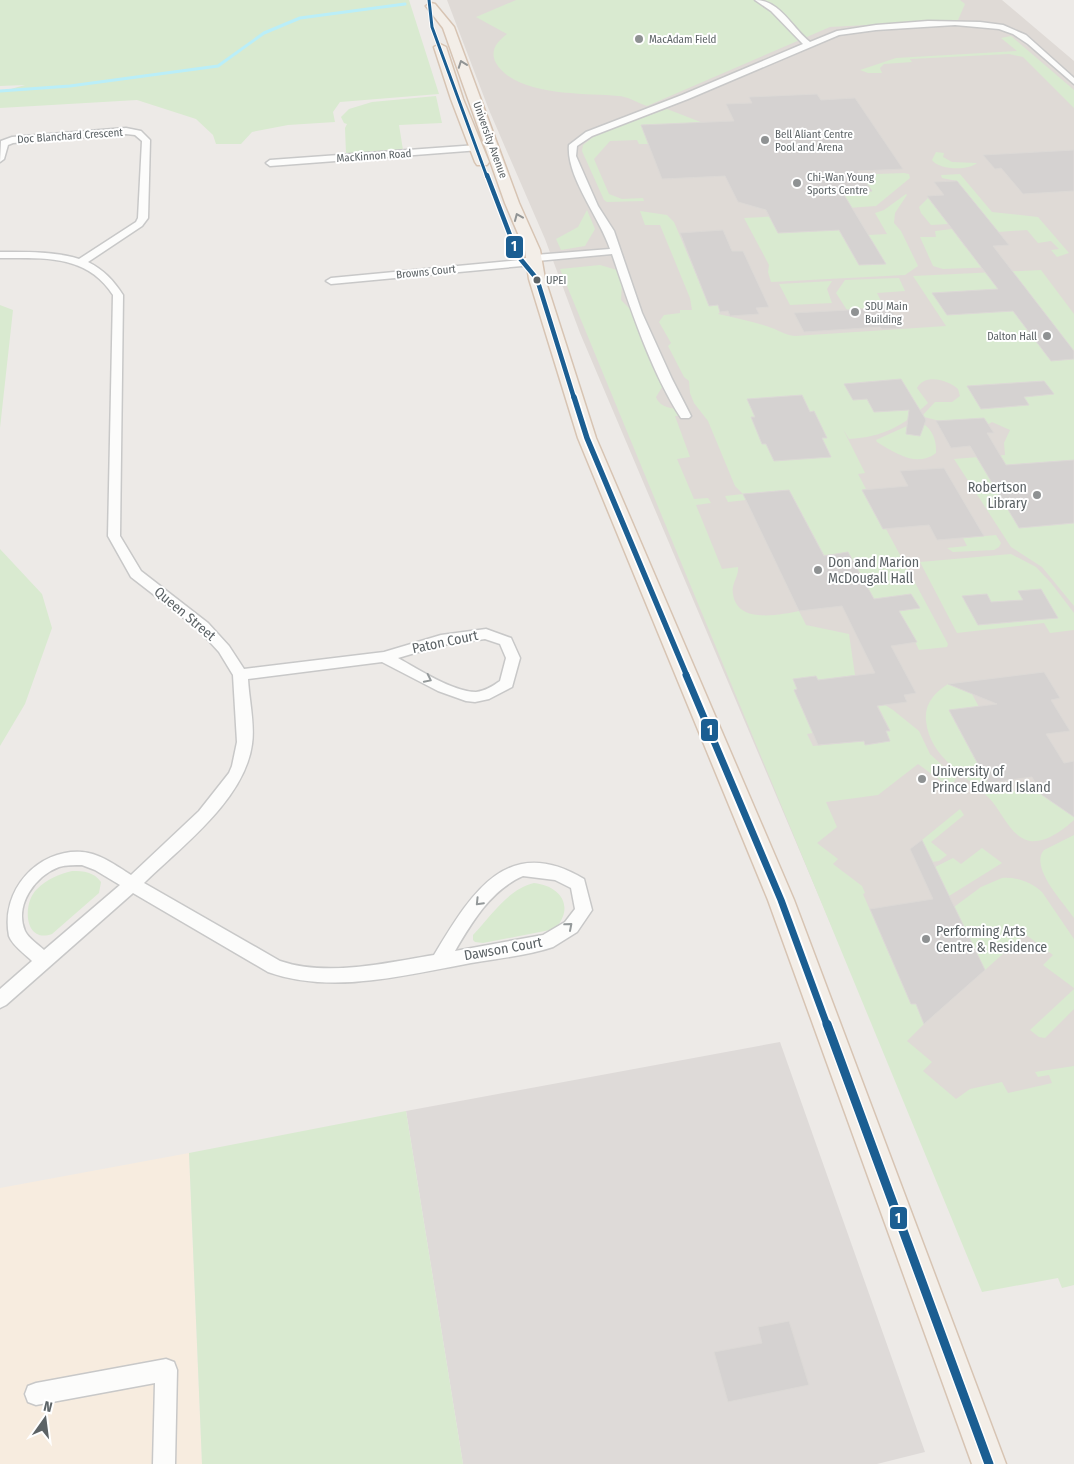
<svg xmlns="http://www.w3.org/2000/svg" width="1074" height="1464" viewBox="0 0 1074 1464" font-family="'Fira Sans Condensed',sans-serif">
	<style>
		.commercial { fill: #f7ecdf }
		.industrial { fill: #dedad8 }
		.education { fill: #dfdad6 }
		.green { fill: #d9ead0 }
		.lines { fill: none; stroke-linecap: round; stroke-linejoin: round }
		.stream { stroke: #baeef8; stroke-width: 3 }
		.building { fill: #d5d2d1; stroke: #dcd9d6 }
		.street-casing { stroke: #c8c8c8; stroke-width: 3 }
		.primary-casing { stroke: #d7c4b3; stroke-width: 3 }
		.street { fill: #fcfcfb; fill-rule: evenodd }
		.primary { fill: #f3eee8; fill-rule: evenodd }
		.bus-1-far4-casing { stroke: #fff; stroke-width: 5 }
		.bus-1-far3-casing { stroke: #fff; stroke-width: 7 }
		.bus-1-far2-casing { stroke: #fff; stroke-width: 9 }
		.bus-1-far1-casing { stroke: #fff; stroke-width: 11 }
		.bus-1-casing { stroke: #fff; stroke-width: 12 }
		.bus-1-far4 { stroke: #1b5e92; stroke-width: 3 }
		.bus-1-far3 { stroke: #1b5e92; stroke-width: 4.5 }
		.bus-1-far2 { stroke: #1b5e92; stroke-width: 5.5 }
		.bus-1-far1 { stroke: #1b5e92; stroke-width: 7 }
		.bus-1 { stroke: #1b5e92; stroke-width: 9 }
		.oneway { stroke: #919494 }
		.oneway2 { stroke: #94999a }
		.poi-dot { fill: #8f9293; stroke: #fff; stroke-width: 2 }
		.bus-dot { fill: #5c6366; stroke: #fff; stroke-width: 2 }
		.labels { text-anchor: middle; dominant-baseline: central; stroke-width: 4; stroke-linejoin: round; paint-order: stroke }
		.far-poi-label { font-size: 11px; fill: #5c6366; stroke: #fff; text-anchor: start }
		.far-street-label { font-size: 11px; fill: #5c6366; stroke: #fff }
		.far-bus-label { font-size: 11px; fill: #5c6366; stroke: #fff; text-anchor: start }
		.poi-label { font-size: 14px; fill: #5c6366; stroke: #fff; text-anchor: start }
		.street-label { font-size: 14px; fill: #5c6366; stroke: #fff }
		.line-badge { stroke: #fff; stroke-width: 2 }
		.badge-label { font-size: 14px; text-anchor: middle; font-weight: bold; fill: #fff }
	</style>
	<rect width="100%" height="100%" fill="#edeae7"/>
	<path class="commercial" d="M189,1153L202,1464H0V1188Z"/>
	<path class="industrial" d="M780,1042L925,1452L877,1464H463L406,1111Z"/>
	<path class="education" d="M447,0H1002L1074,61V1225L969,1250L580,333L545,239L489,110Z"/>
	<path class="green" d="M0,0H409L439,94L340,102L333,112L335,122L288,125L252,132L241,144H216L213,135L196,119L137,100L0,108V92L25,85L0,86Z
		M516,0H960L965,4L958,20L830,27L647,106C638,103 627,96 618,96C585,93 516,97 496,63C489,50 498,41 507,34L476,17Z
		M1011,36L1074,90V108L1023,57L1009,54L910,59L912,62L884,64L880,68L882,73H868L860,70L896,58L1017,51L1001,38Z
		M436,96L442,123L399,125L403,150L346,154L345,128L347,124L344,123L341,117L349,109L372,102Z
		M667,109L703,123L642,125L650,144H639L637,140L610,141L594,159L609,194L622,199L643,198L644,201L607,202L604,200L582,151L583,145L597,134Z
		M936,152L944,153L943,157L952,162L977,163C968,171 939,170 932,160Z
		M904,173L909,174L910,178L876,206L779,213L764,210L780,198L872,191L864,180L851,175Z
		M960,174L992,212L1038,217L1069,253L1057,257L1051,250L1059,249L1051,241L1038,243L1027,230L998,232L957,181L942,178L941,175Z
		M906,194L907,195L895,213L894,223L901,231L918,266L905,275L771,282L768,272L769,265L744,218L854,212L773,223L778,233L839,230L859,265L885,264L868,235L887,234L875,213L884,210Z
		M928,198L948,224L931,225L921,213L919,207Z
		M587,210L595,229L585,246L561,250L556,239L578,227Z
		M640,211L667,215L674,222L709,305H718L720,312L718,314C735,318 752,321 769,327C779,330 784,335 795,336L946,326L913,276L1041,270L1074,314V606L1042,567L1011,547L954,459L1005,455L1004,443L1010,430L992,422C980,431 936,421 922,416L935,402H952L960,396L958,389C948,380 925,373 917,388L928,403C903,426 883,437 849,439L843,429L865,473L858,474L866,489L862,490L883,529H886L948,644L947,647L919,650L909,629L879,614L919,608L911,594L874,599L848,553L824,555L789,490L744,494L746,500L728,502L725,496L743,494L735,486L708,421L694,403L690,393L689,381L684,377L668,346L671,343L659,322L664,315L680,313V310H692L690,298L660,225H645Z
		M952,229L966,248L981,247L997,267L943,269L933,266L920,237H936L935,231Z
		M600,265L617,270L622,282L621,300L636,315L664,384L656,397C660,408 672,408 683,410L685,416H675L690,457L677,459L694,499L708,498L711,503L696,505L722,569L738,567C739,577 731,583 733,594C737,624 779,615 799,611L806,625L849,634L855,675L818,680L794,690L813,733L807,734L813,746L864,741L866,745L890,741L886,731L890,730L874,698L893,710L919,731L930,754L956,778L953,784L944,783L918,764L878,795L826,802L837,827L817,843L838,859L833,864L862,886L865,893L863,894L911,1004H916L924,1024L907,1041L932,1062L923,1071L956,1099L970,1089L1002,1082L1008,1093L1052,1083L1049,1075L1038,1077L1035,1072L1074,1066V1285L1062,1288L1058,1278L982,1292L560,269Z
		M899,278L905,291L877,293L881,301L864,302L867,308L847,310L836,293L845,280Z
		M832,281L827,289L832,303L790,305L779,284Z
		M0,305L13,310L0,428Z
		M918,421C931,426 937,439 936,453C917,468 895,453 877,442L876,440Z
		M996,535L1001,543L999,547L994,550L953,552L947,548L967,546L963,538Z
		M0,549L42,594L52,628L25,704L0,746Z
		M1011,554L1036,567L1051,583L1074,613V630L1050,633L1044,623L957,633L920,562Z
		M948,684L972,694L979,707L949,711L994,794L1038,788L1074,817V820C1063,830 1046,843 1030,841C1011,838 1002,811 989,798C965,774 930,758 926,721C924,704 935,692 948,684Z
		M960,809L964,815L931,842L947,855L939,861L932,862L922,840Z
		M1074,835V918C1064,903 1029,867 1044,850Z
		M982,848L1002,863L949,896L935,867L953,858L961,864Z
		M72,871C84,871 94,872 101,882L99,893L52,934C24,944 22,903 37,889C47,879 59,874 72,871Z
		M1002,878C1017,877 1031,882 1042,892L1074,939V988L1043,965L1053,955L1025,934L985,970L954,907L981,887Z
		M534,883C561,886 575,907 555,929L483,943L475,942L473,940V935C491,916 508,889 534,883Z
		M1074,989V1009L1045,1038L1039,1037L1030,1030Z
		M406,1111L463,1464H202L189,1153Z"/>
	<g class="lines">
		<path class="stream" d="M0,91L70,86L218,66L264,33L300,18L405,4"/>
	</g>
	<path class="building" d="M817,94L821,100L855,98L903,169L858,171L872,191L843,193L886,264L859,265L839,230L778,233L766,210L738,202L725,176L662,179L641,125L734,121L726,104L752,103L749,97Z
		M1074,150V191L1023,194L1001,168L995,169L983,155Z
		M957,181L1009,245L993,246L1074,351V359L1051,361L1013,311L947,315L932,293L998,289L927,196L944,195L934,182Z
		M723,230L732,251H743L769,307L756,308L759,314L730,316L728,311L720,312L718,305L709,306L680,233Z
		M886,301L902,328L882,329L880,327L804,332L794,313L867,309L864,302Z
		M901,379L926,420L920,436L906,434L909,410L874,412L867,399L853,400L844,384Z
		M1044,381L1054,394L1024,397L1029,405L981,409L967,386Z
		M802,395L810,412L814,411L827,438H822L831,457L774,461L766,444H762L751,417H755L747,399Z
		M984,418L994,433H987L1006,465L1074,460V523L1019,528L970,446L951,448L936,421Z
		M944,468L984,536L937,540L929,525L883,529L862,490L908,486L900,471Z
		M789,490L824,556L848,552L874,599L911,594L920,608L899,611L917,642L891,646L916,693L904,695L907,702L877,706L890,731H886L890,741L865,745L864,741L818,745L794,690L797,689L793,679L816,676L818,680L875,673L842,606L799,611L743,494Z
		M1041,589L1058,618L978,625L962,596L987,594L991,602L1023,600L1018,591Z
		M1044,672L1060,698L1051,700L1070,731L1046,734L1064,763L1074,761V817L1042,795L1032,777L988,783L949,710L997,704L948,684Z
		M922,840L985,970L924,1024L916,1004H911L870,909L933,899L910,849Z
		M789,1321L809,1385L728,1402L714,1352L762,1343L758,1327Z"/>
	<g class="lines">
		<defs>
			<path id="street" d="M755,0C780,0 792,28 810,42L837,31L876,25L928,21L980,22L1003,25L1026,35L1074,78V84L1028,44L1013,34L999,29L955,25L876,30L839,35L688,99L592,136L577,146L576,156L598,206L614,231L642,313L672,379L691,416L689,418H681C651,372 630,307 612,254L537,261L522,266L331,284L326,281L331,278L520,260L535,255L610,249C600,218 566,177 569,145L586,132L682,95L803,44L771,11Z
				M126,128L141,131L150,140L148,218L142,226L88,262C104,270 113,280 123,295L120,536L141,571L208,623L229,646L244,669L384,652L441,635L486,629L511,638L520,658L512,687L489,699L475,702L466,701L438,691L382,662L248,679C249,699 255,725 252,744C245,799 182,846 144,883L280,961C327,977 386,963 434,955C470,896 506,832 584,879L592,910L577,932L553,947C527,956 498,958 471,963C405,975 333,995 268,972L133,893L6,1005L0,1008V989L32,961C25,954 12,945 9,936C0,890 38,849 82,852C99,853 117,866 131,875L199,811L229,773L232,766L237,742L233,675L219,652L198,629L131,577L108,536L113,295C87,254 43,258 0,258V252C27,252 53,251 79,259L136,222L138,218L142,141L135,135L126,134L13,143L8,145L4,159L0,162L1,141L12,137ZM485,639L500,644L506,658L500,681C493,686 485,691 476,692C453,692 418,669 398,658L442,645ZM82,865L95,870L120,885L44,950C39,945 28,938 25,931C14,905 35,876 59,867C66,865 75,865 82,865ZM523,876L555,880L571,888L575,909L565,922L543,935L455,951C472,922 491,890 523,876Z
				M477,145L481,148L480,150L270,166L266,163L270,160Z
				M166,1359L174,1362L177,1370L175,1464H153L155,1383L36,1405L28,1402L25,1394L28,1386L36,1383Z"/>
			<path id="primary" d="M431,3L435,4L454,27L519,203L540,250L545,279L596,438L794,900L1006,1464H972L768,900L578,438L529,279L525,250L505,203L443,28L426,6Z
				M440,44L446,47L463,99L489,162L487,165H477L475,162L451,99L434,47Z"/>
		</defs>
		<use href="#street" class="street-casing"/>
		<use href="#primary" class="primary-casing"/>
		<use href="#street" class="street"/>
		<use href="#primary" class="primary"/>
		<defs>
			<path id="bus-1-far4" d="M429,0L432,27L487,177"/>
			<path id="bus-1-far3" d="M487,175L518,256L537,279L574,398"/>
			<path id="bus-1-far2" d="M574,397L587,438L687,676"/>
			<path id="bus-1-far1" d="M686,675L781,900L827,1025"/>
			<path id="bus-1" d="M827,1024L989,1464"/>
		</defs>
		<use href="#bus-1-far4" class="bus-1-far4-casing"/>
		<use href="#bus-1-far3" class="bus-1-far3-casing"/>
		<use href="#bus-1-far2" class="bus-1-far2-casing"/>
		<use href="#bus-1-far1" class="bus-1-far1-casing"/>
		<use href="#bus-1" class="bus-1-casing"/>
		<use href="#bus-1-far4" class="bus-1-far4"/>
		<use href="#bus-1-far3" class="bus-1-far3"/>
		<use href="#bus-1-far2" class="bus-1-far2"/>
		<use href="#bus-1-far1" class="bus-1-far1"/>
		<use href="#bus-1" class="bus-1"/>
	</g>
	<defs><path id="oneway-chevron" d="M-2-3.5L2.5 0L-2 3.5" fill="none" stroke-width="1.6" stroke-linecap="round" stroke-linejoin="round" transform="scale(1.25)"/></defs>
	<g class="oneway">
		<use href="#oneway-chevron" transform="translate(462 64) rotate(-110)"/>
		<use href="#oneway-chevron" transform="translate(518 217) rotate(-113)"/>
	</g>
	<g class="oneway2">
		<use href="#oneway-chevron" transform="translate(428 679) rotate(26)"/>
		<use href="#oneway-chevron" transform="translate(479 902) rotate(134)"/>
		<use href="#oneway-chevron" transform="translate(569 926) rotate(-41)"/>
	</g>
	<g class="poi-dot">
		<circle cx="639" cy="39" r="5"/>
		<circle cx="765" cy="140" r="5"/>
		<circle cx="797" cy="183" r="5"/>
		<circle cx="855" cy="312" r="5"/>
		<circle cx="1047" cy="336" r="5"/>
		<circle cx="1037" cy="495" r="5"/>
		<circle cx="818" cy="570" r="5"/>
		<circle cx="922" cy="779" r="5"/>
		<circle cx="926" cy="939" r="5"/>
	</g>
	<circle class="bus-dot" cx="537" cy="280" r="4.5"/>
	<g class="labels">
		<g class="far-poi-label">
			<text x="649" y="39">MacAdam Field</text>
			<text x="775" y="134">Bell Aliant Centre<tspan x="775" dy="13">Pool and Arena</tspan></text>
			<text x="807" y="177">Chi-Wan Young<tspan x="807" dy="13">Sports Centre</tspan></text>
			<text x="865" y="306">SDU Main<tspan x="865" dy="13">Building</tspan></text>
			<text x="1037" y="336" text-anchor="end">Dalton Hall</text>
		</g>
		<g class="far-street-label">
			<text transform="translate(70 136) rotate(-4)">Doc Blanchard Crescent</text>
			<text transform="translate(490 140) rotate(70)">University Avenue</text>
			<text transform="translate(374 156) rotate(-4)">MacKinnon Road</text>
			<text transform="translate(426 272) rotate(-6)">Browns Court</text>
		</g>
		<g class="far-bus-label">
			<text x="546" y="280">UPEI</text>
		</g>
		<g class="poi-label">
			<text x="1027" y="487" text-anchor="end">Robertson<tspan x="1027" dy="16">Library</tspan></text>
			<text x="828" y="562">Don and Marion<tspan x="828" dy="16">McDougall Hall</tspan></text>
			<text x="932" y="771">University of<tspan x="932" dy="16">Prince Edward Island</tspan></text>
			<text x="936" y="931">Performing Arts<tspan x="936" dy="16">Centre &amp; Residence</tspan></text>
		</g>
		<g class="street-label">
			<text transform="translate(185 614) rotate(40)">Queen Street</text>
			<text transform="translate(445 642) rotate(-12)">Paton Court</text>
			<text transform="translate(503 949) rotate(-10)">Dawson Court</text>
		</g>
	</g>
	<g class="line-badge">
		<rect x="505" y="235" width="19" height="24" rx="5" fill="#1b5e92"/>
		<rect x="700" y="718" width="19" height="24" rx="5" fill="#1b5e92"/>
		<rect x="889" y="1206" width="19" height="24" rx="5" fill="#1b5e92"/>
	</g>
	<g class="badge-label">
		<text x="514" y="251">1</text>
		<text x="710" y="735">1</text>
		<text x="898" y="1223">1</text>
	</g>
	<g transform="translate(45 1419) rotate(14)" stroke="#ffffff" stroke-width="4" paint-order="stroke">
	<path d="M0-4L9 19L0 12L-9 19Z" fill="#5c6366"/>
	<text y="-8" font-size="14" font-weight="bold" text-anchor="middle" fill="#5c6366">N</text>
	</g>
</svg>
